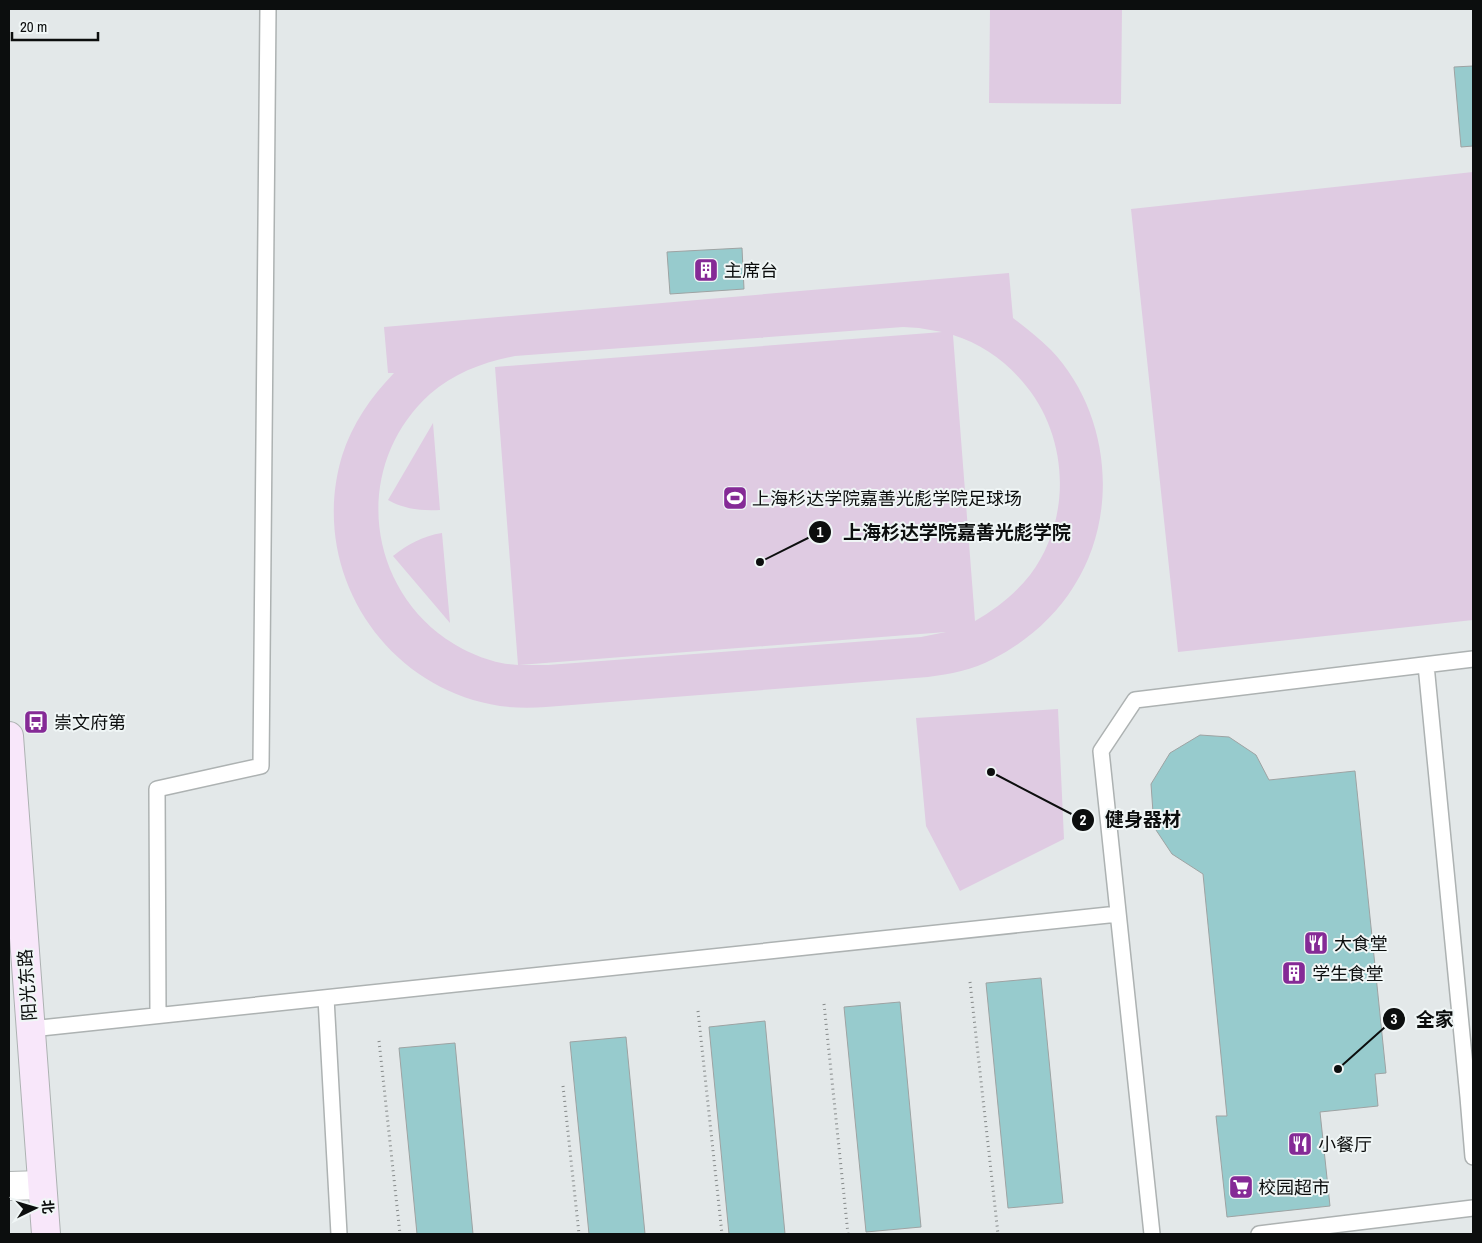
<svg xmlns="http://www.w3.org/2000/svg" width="1482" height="1243" viewBox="0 0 1482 1243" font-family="'Archivo Narrow','Noto Sans SC',sans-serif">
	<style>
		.green { fill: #dfcbe2; fill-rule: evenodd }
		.building { fill: #97cbcd; stroke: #9ea3a3 }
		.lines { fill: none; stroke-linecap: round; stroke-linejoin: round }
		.service-casing { stroke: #adb2b2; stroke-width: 18 }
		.minor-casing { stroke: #adb2b2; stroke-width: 30 }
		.secondary-casing { stroke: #adb2b2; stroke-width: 30 }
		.path { stroke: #868a8a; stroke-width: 3; stroke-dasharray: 1 4; stroke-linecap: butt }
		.service { stroke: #fff; stroke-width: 15 }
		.minor { stroke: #fff; stroke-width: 28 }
		.secondary { stroke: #f8e7fa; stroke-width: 28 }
		.labels { text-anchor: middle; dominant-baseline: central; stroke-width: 4; stroke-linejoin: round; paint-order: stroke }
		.poi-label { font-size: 18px; fill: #0c0e0e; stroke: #f0f6f6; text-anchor: start }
		.street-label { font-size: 18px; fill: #0c0e0e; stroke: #f0f6f6 }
		.leader { fill: none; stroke: #0c0e0e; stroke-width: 2 }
		.callout-dot { fill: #0c0e0e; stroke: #f0f6f6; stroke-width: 2 }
		.mark-label { font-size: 15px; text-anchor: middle; font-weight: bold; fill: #fff }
		.callout-label { font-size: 19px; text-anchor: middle; font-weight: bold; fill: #0c0e0e; stroke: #f0f6f6; stroke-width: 4; stroke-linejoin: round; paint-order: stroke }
	</style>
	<rect width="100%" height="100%" fill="#e3e8e9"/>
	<path class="green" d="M990,9H1122L1121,104L989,103Z
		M1473,172V620L1178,652L1131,209Z
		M1009,273L1013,318C1026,328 1039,338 1051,350C1110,412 1120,514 1074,586C1055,617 1026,642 993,659C973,670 950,674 928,677L546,707C531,708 515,708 500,706C383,688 308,570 342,456C352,424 371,397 394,373H388L384,327ZM903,327L919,328L942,332L495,367L518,665C490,664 460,650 438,633C363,573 357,460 430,394C454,373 484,362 515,356ZM953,335C980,343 1004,360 1022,381C1069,434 1073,518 1030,575C1015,594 996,609 975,621ZM946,632L921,637L548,665H519Z
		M433,423L440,510C421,511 404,509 388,500Z
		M442,533L450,623L393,556C408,544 423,536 442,533Z
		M1058,709L1064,839L960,891L926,826L916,718Z"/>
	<path class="building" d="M1473,66V146L1461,147L1454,67Z
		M742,248L744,289L670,294L667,252Z
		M1200,735L1229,737L1256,755L1269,780L1355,771L1386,1073L1375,1074L1378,1106L1320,1112L1330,1206L1227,1217L1216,1116H1227L1203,874L1172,854L1154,827L1151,784L1170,753Z
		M1041,978L1063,1203L1008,1208L986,983Z
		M900,1002L921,1227L866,1232L844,1007Z
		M765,1021L785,1234H729L709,1027Z
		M626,1037L645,1234H589L570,1042Z
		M455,1043L473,1234H417L399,1048Z"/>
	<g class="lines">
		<defs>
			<path id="service" d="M1426,665L1468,1097H1473
				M326,998L339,1234
				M158,1015L157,789L261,766L268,9
				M31,1029L1118,914
				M1468,1097L1473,1157
				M1152,1234L1101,751L1135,700L1473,659
				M1259,1234L1473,1208"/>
			<path id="minor" d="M9,1186L42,1185"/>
			<path id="secondary" d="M9,736L46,1234"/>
		</defs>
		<use href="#service" class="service-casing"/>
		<use href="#minor" class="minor-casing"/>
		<use href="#secondary" class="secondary-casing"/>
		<path class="path" d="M970,982L998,1234
			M824,1004L848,1234
			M698,1011L722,1234
			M379,1041L400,1234
			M563,1086L579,1234"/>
		<use href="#service" class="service"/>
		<use href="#minor" class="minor"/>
		<use href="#secondary" class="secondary"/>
	</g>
	<defs>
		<symbol id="building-square" viewBox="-11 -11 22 22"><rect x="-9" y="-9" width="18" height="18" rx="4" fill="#852a96" stroke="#f0f6f6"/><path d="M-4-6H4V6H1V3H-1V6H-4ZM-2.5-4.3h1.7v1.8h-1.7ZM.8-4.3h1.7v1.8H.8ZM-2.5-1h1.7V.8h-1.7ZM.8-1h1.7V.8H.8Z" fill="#fff"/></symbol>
		<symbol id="stadium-square" viewBox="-11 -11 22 22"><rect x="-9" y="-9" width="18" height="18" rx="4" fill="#852a96" stroke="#f0f6f6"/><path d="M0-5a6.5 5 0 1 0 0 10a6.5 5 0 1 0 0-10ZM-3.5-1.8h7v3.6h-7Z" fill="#fff"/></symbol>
		<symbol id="bus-square" viewBox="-11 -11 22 22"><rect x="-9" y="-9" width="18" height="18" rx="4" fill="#852a96" stroke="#f0f6f6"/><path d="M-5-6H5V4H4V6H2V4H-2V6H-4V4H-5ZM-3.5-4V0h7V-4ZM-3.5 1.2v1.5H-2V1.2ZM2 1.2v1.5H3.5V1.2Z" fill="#fff"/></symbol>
		<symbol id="restaurant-square" viewBox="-11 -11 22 22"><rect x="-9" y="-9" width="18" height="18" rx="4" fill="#852a96" stroke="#f0f6f6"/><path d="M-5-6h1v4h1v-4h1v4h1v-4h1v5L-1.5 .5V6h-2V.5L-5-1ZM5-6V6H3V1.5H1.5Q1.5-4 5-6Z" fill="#fff"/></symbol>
		<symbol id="supermarket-square" viewBox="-11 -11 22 22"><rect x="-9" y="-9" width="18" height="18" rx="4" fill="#852a96" stroke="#f0f6f6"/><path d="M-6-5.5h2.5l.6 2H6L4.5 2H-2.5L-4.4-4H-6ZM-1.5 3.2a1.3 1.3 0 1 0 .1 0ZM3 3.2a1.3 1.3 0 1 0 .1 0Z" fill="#fff"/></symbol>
	</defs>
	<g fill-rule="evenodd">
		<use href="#building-square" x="692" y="256" width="28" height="28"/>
		<use href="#stadium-square" x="721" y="484" width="28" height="28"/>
		<use href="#bus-square" x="22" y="708" width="28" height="28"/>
		<use href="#restaurant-square" x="1302" y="929" width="28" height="28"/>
		<use href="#building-square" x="1280" y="959" width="28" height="28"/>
		<use href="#restaurant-square" x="1286" y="1130" width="28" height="28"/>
		<use href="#supermarket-square" x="1227" y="1173" width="28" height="28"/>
	</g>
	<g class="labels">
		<g class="poi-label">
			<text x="724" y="270">主席台</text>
			<text x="752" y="498">上海杉达学院嘉善光彪学院足球场</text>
			<text x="54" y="722">崇文府第</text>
			<text x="1334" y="943">大食堂</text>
			<text x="1312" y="973">学生食堂</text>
			<text x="1318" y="1144">小餐厅</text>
			<text x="1258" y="1187">校园超市</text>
		</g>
		<g class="street-label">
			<text transform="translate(27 985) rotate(-94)">阳光东路</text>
		</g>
	</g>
	<path class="leader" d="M760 562L820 532M991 772L1083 820M1338 1069L1394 1019"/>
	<g class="callout-dot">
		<circle cx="760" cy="562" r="5"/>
		<circle cx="991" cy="772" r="5"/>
		<circle cx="1338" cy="1069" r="5"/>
		<circle cx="820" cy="532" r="12"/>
		<circle cx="1083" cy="820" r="12"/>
		<circle cx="1394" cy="1019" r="12"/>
	</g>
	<g class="mark-label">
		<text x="820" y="537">1</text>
		<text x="1083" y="825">2</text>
		<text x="1394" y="1024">3</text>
	</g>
	<g class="callout-label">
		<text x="957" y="539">上海杉达学院嘉善光彪学院</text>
		<text x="1143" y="826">健身器材</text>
		<text x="1435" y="1026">全家</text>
	</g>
	<rect width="1482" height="1243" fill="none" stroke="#0c0e0e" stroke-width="20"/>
	<g transform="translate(35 1208) rotate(85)" stroke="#f0f6f6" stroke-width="4" paint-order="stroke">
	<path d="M0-4L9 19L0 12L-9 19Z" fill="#0c0e0e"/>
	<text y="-8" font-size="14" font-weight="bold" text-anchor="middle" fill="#0c0e0e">北</text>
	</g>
	<path d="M12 32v8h86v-8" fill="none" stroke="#0c0e0e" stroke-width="2.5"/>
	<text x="20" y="32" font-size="15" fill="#0c0e0e" stroke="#f0f6f6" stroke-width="4" paint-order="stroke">20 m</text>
</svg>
